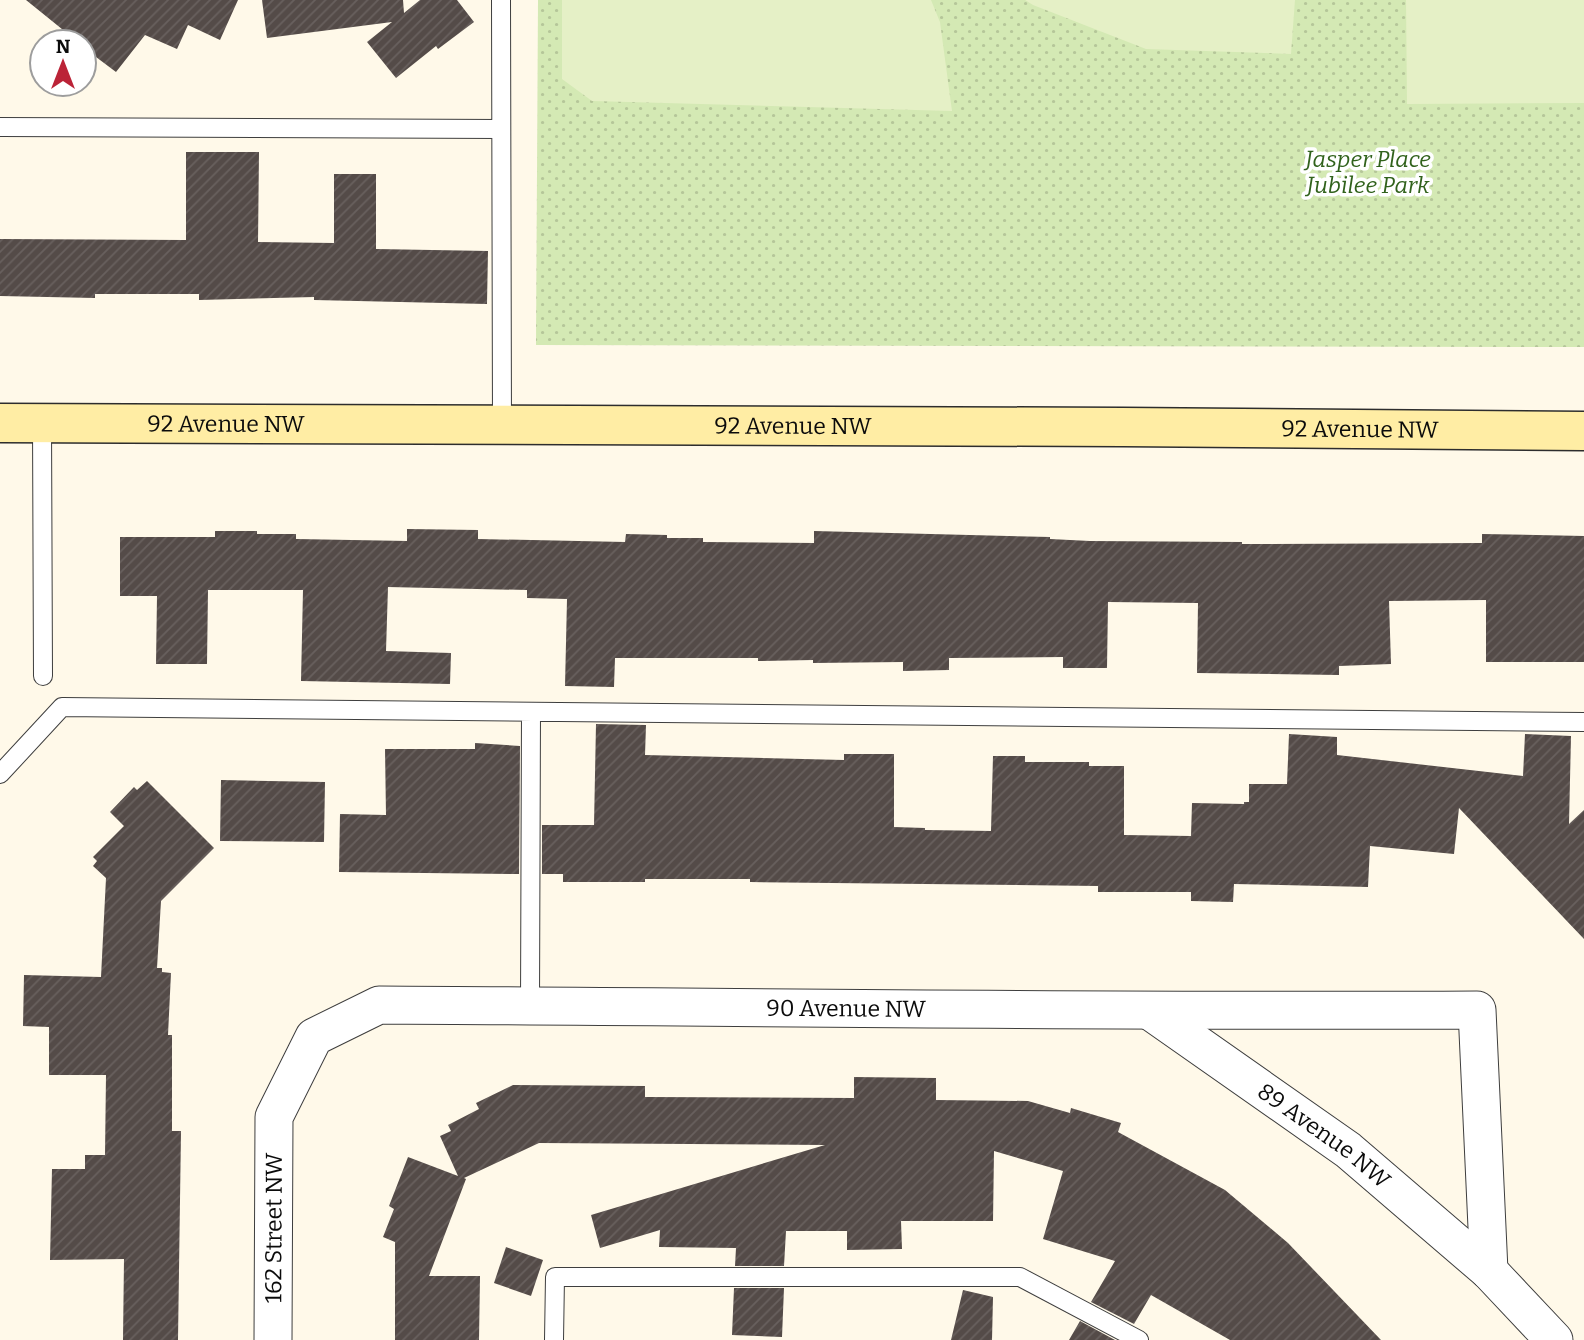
<svg xmlns="http://www.w3.org/2000/svg" width="1584" height="1340" viewBox="0 0 1584 1340" font-family="Bitter,serif">
	<style>
		.park { fill: url(#park-dots) }
		.pitch { fill: #e5f0c6 }
		.building { fill: url(#building-hatch) }
		.lines { fill: none; stroke-linecap: round; stroke-linejoin: round }
		.lane-casing { stroke: #3e3e3e; stroke-width: 20 }
		.street-casing { stroke: #3e3e3e; stroke-width: 39 }
		.secondary-casing { stroke: #2d2d2d; stroke-width: 41 }
		.lane { stroke: #fff; stroke-width: 18 }
		.street { stroke: #fff; stroke-width: 37 }
		.secondary { stroke: #ffeda4; stroke-width: 38 }
		.labels { text-anchor: middle; dominant-baseline: central; stroke-width: 7; stroke-linejoin: round; paint-order: stroke }
		.park-label { font-size: 23px; font-style: italic; fill: #31621c; stroke: #fff }
		.street-label { font-size: 23px; fill: #0b0b0b; stroke: #fff }
	</style>
	<defs>
		<pattern id="park-dots" width="8" height="8" patternUnits="userSpaceOnUse" patternTransform="scale(1.75)"><rect width="8" height="8" fill="#d4e9b4"/><path d="M2 2h.1M6 6h.1" fill="none" stroke="#b5c699" stroke-width="1.8" stroke-linecap="round"/></pattern>
		<pattern id="building-hatch" width="6" height="6" patternUnits="userSpaceOnUse" patternTransform="scale(1.75)"><rect width="6" height="6" fill="#544b48"/><path d="M-1 1l2-2M0 6l6-6M5 7l2-2" fill="none" stroke="#68605e"/></pattern>
	</defs>
	<rect width="100%" height="100%" fill="#fff9e9"/>
	<path class="park" d="M538,0H1584V347L536,345Z"/>
	<path class="pitch" d="M562,0H931L940,22L952,111L592,101L562,79Z
		M1025,0H1295L1291,54L1146,49L1033,5Z
		M1406,0H1584V103L1407,104Z"/>
	<path class="building" d="M26,0H238L220,40L188,25L177,49L145,35L116,72L84,48V42H78Z
		M262,0H403L404,13L420,0H457L474,22L438,49L436,46L396,78L367,42L392,22L267,38Z
		M186,152H259L258,242L334,243V174H376V249L488,251L487,304L314,300V297L199,300V294H95V298L0,296V239L186,240Z
		M407,529L478,530V539L625,542L626,534L667,535V538H703V542L814,543V531L1050,537V539L1090,541L1242,542V544L1482,543V534L1584,536V662H1486V600L1389,601L1391,664L1339,666V675L1197,673L1198,603L1108,602L1107,668H1063V657L949,658V670L903,671V662L813,663V660L758,661V658H615L614,687L565,686L567,599L527,598V590L388,587L386,651L451,653L450,684L301,681L303,590H208L207,664H156L157,596H120V537H215V531H257V534H296V539L407,541Z
		M596,724L646,725L645,755L844,760V754H894V827L925,828V830L991,831L993,756H1025V762H1089V766H1124V835L1191,836L1192,803L1244,804V802H1249V784H1287L1289,734L1337,737V755L1523,776L1525,734L1571,736L1569,824L1584,810V939L1459,808L1454,854L1370,846L1368,887L1234,884L1233,902L1191,901V892H1098V886L750,882V879H645V882H563V874H542V825H594Z
		M475,743L520,746L519,874L339,872L340,814L386,815L385,749H475Z
		M221,780L325,782L324,842L220,841Z
		M147,781L214,848L161,901L157,968H162V972L171,973L168,1035H172V1131H181L178,1340H123L124,1259L50,1260L52,1169H85V1155H105L106,1075H49V1027L23,1026L24,975L101,977L106,878L93,866L97,861L93,857L124,826L110,812L134,787L137,790Z
		M854,1077L936,1078V1100L1028,1101L1070,1113L1071,1108L1121,1123L1118,1132L1225,1190L1288,1243L1381,1340H1230L1151,1295L1134,1324L1091,1302L1115,1261L1043,1239L1063,1171L994,1151L993,1221H901L902,1249L847,1250V1231H786L784,1266H735L736,1248L659,1247L660,1230L600,1248L591,1215L825,1145L539,1143L464,1178L466,1179L429,1276H480L479,1340H395V1242L383,1237L394,1209L389,1206L408,1157L458,1176L440,1136L451,1131L448,1125L479,1109L476,1103L513,1085L645,1086V1097L854,1098Z
		M506,1247L543,1260L531,1296L494,1283Z
		M734,1288H784L782,1337L732,1335Z
		M963,1290L993,1297L992,1340H951Z
		M1080,1321L1115,1340H1069Z"/>
	<g class="lines">
		<defs>
			<path id="lane" d="M501,0L502,426
				M0,127L501,129
				M42,423L43,676
				M0,774L62,707L1584,722
				M530,1006L531,712
				M554,1340L555,1277H1020L1139,1340"/>
			<g id="street">
				<path id="s1" d="M1150,1011L1348,1150L1489,1271L1554,1340"/>
				<path id="s2" d="M273,1340L274,1117L314,1037L379,1005C745,1007 1111,1012 1477,1010L1489,1271"/>
			</g>
			<g id="secondary">
				<path id="s3" d="M0,423L1123,427L1584,431"/>
			</g>
		</defs>
		<use href="#lane" class="lane-casing"/>
		<use href="#street" class="street-casing"/>
		<use href="#secondary" class="secondary-casing"/>
		<use href="#lane" class="lane"/>
		<use href="#street" class="street"/>
		<use href="#secondary" class="secondary"/>
	</g>
	<g class="labels">
		<g class="park-label">
			<text x="1368" y="159">Jasper Place<tspan x="1368" dy="26">Jubilee Park</tspan></text>
		</g>
		<g class="street-label">
			<text stroke="none"><textPath href="#s3" startOffset="226">92 Avenue NW</textPath></text>
			<text stroke="none"><textPath href="#s3" startOffset="793">92 Avenue NW</textPath></text>
			<text stroke="none"><textPath href="#s3" startOffset="1360">92 Avenue NW</textPath></text>
			<text stroke="none"><textPath href="#s2" startOffset="852">90 Avenue NW</textPath></text>
			<text stroke="none"><textPath href="#s1" startOffset="214">89 Avenue NW</textPath></text>
			<text stroke="none"><textPath href="#s2" startOffset="112">162 Street NW</textPath></text>
		</g>
	</g>
	<g transform="translate(63 63)"><circle r="33" fill="#ffffff" stroke="#9d9d9d" stroke-width="2"/>
	<path d="M0-5L12 26L0 18L-12 26Z" fill="#bb2337"/>
	<text y="-10" font-size="19" font-weight="bold" text-anchor="middle" fill="#0b0b0b">N</text>
	</g>
</svg>
